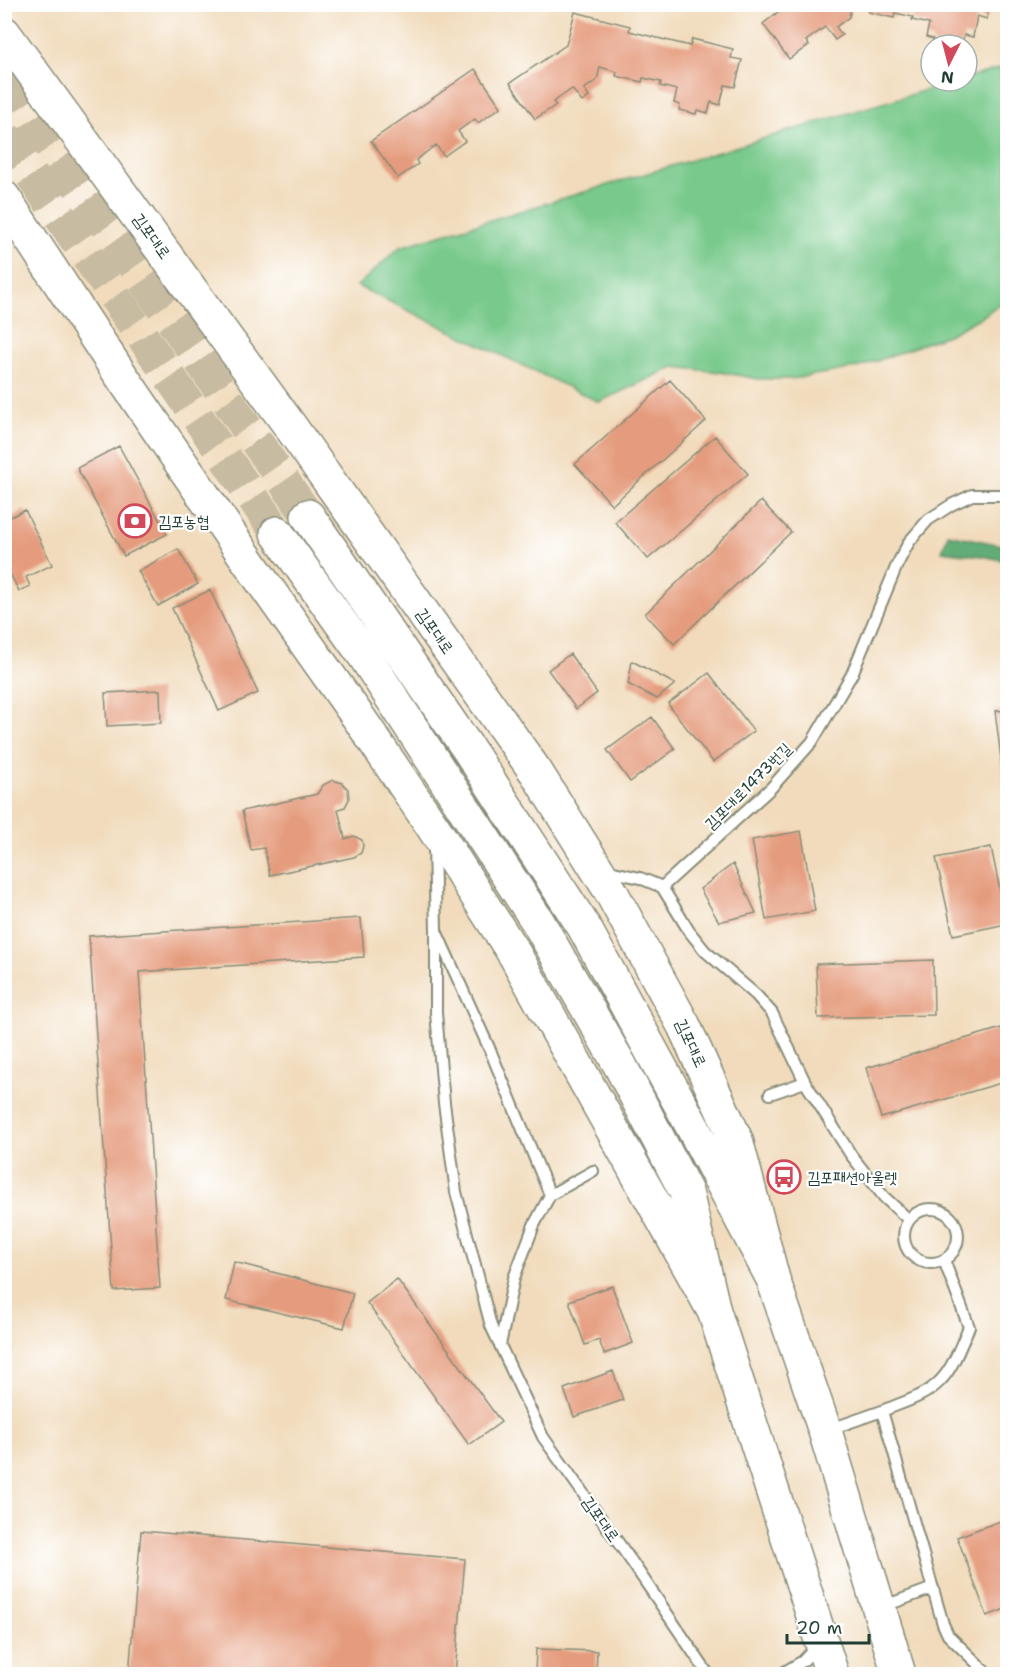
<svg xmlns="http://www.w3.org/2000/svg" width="1012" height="1679" viewBox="0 0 1012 1679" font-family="'Shantell Sans','Poor Story',sans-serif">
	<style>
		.green { fill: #78c98b; stroke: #4c8360; stroke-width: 1.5 }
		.forest { fill: #62ad77; stroke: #407556; stroke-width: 1.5 }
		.building { fill: #e59b7d }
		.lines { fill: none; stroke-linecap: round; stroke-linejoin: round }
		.primary-tunnel { stroke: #c7bba1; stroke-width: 33; stroke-dasharray: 33 16; stroke-linecap: butt }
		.lane-casing { stroke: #888c78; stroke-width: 14 }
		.primary-casing { stroke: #888c78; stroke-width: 36 }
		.lane { stroke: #fff; stroke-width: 10 }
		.primary { stroke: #fff; stroke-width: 33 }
		.labels { text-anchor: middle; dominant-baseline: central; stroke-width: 4.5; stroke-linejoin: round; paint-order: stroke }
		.street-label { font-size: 16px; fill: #1f3d34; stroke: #fff }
		.poi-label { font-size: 16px; fill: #1f3d34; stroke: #fff; text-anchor: start }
	</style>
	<rect width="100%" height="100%" fill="#fff"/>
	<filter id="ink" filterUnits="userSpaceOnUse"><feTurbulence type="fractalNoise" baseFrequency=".0167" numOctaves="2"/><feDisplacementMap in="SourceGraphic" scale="12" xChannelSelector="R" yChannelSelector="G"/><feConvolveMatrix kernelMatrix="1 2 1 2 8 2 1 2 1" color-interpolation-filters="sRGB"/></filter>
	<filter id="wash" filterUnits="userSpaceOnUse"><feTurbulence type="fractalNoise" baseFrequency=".008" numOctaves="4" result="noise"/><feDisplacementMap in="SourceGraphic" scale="24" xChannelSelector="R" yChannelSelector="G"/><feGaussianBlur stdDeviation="1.35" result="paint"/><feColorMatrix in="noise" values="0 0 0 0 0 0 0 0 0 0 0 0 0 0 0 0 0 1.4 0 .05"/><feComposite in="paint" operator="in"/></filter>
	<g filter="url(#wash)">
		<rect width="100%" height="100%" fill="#f1dbbc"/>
		<path class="green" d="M1007,66V298L983,316L950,334L860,367L792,379H758L720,372L674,367L599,402L357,286L400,247L956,81H967V78Z"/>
		<path class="forest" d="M948,534L1007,546V561L982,556L942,551Z"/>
		<g id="blocks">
			<path class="building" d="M788,4H852L849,17L836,27L842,35L835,40L825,27L806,41L809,45L789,59L763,24Z
				M855,4H990L987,19L977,16L973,37L964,35L962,45L950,43V45L932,43L933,39L926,37L929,24L912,20L913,17L895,13L894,18L868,12V8Z
				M575,12L630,26L629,31L690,46L692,39L733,49L731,58L742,60L735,87L725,85L720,105L711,102L708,113L697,110L696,114L679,110L680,105L674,103L677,90L660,86L661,82L643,78L642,82L616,76L617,72L600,67L597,80L584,89L589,97L582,102L572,89L553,102L556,105L535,119L510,83L566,45Z
				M475,69L501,107L478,123L475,119L458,131L465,141L444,156L436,145L416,160L418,164L398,178L371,141Z
				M670,380L706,421L612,505L575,464Z
				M715,436L748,474L648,559L615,522Z
				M119,446L167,534L124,556L77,468Z
				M761,501L791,532L674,644L645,614Z
				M25,510L52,565L26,577L30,586L19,591L4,562V520Z
				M178,549L198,584L158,606L138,571Z
				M210,590L258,693L219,711L172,608Z
				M570,654L597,693L576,709L548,670Z
				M632,661L675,684L657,699L628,684Z
				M709,673L754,731L713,762L668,704Z
				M160,690L161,723L107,726L105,693Z
				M1008,710V797H1006L995,711Z
				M652,717L675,749L630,782L607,750Z
				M333,780L342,783L348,789L349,799L345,807L338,809L345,839L354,836L362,840L363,846L361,853L354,857L270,875L264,848L251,850L242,811L317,794L323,785Z
				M801,831L815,911L766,920L752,840Z
				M991,847L1007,924L953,935L936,858Z
				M733,864L756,913L719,922L700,889Z
				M361,918L364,957L139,972L160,1288L114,1291L89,936Z
				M933,960L934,1015L818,1018L816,964Z
				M1008,1026V1081L881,1118L866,1068Z
				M234,1262L353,1293L344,1328L226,1300Z
				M397,1279L501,1422L469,1445L367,1303Z
				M612,1286L633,1343L604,1354L599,1340L585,1345L569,1301Z
				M613,1371L623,1400L574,1417L564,1389Z
				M1008,1518V1608L987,1616L957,1537Z
				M141,1531L465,1559L455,1674H129Z
				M536,1649L597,1651L596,1674H535Z"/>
		</g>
	</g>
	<g filter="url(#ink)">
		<use href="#blocks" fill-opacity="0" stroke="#888c78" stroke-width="1.5"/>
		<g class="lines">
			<path class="primary-tunnel" d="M4,79L308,516
				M4,135L277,533"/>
			<defs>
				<path id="lane" d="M434,845L436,930V1013L444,1103L456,1192L491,1326L543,1437L632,1562L708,1674
					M605,870L640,878L662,887
					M437,933L490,1050L550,1195
					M770,1094L805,1082
					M904 1236a27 27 0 1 1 54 0a27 27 0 1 1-54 0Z
					M909,1220L884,1197L851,1155L805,1082L772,1013L756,995L705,951L689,931L662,887L771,788L812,742L852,674L897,565L909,542L928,520L951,505L972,495H1008
					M944,1260L969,1327C961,1344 954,1367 940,1381C925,1397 901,1403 882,1411L943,1624L948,1635L988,1674
					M500,1345L514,1278L534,1225L550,1195L593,1171
					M828,1430L882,1411
					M882,1607L933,1588
					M781,1674L803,1661L817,1646"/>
				<path id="primary" d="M4,33L290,426L536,772L610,890L684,1026L736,1140L773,1279
					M4,198L116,368L262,581L361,721L433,827L515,955L714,1311
					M308,516L471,753L584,927L682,1107L773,1279L825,1431L899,1674
					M277,533L364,655L538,922L621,1067L686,1192L714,1311L832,1674"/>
			</defs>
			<use href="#lane" class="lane-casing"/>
			<use href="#primary" class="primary-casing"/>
			<use href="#lane" class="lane"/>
			<use href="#primary" class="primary"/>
		</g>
	</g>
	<defs>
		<symbol id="bank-ring" viewBox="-11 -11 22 22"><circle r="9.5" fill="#fff" stroke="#d1495b" stroke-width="1.5"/><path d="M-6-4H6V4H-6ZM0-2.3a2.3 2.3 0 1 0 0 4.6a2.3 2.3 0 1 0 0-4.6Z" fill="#d1495b"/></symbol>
		<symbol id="bus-ring" viewBox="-11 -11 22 22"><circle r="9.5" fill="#fff" stroke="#d1495b" stroke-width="1.5"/><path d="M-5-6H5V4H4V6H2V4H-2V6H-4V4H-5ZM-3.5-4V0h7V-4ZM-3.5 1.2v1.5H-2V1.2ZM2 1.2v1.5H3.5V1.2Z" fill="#d1495b"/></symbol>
	</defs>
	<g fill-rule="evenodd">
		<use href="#bank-ring" x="116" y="502" width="38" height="38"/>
		<use href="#bus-ring" x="765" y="1158" width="38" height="38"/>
	</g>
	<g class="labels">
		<g class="street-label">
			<text transform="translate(152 236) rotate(54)">김포대로</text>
			<text transform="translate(435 631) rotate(55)">김포대로</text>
			<text transform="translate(748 786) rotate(-45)">김포대로1473번길</text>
			<text transform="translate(691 1043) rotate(65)">김포대로</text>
			<text transform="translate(601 1519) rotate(55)">김포대로</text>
		</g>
		<g class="poi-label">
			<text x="158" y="521">김포농협</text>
			<text x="807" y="1177">김포패션아울렛</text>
		</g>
	</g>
	<rect width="1012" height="1679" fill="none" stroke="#fff" stroke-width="24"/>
	<g transform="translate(949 63) rotate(186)"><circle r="28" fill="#ffffff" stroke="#a5b1ae" stroke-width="1.5"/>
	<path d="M0-4.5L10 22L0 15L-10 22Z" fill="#d1495b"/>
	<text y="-9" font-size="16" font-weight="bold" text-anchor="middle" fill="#1f3d34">N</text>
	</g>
	<path d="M787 1634v9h82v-9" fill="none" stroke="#1f3d34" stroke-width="3"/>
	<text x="796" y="1634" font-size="18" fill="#1f3d34" stroke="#ffffff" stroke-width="4.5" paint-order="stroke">20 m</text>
</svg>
